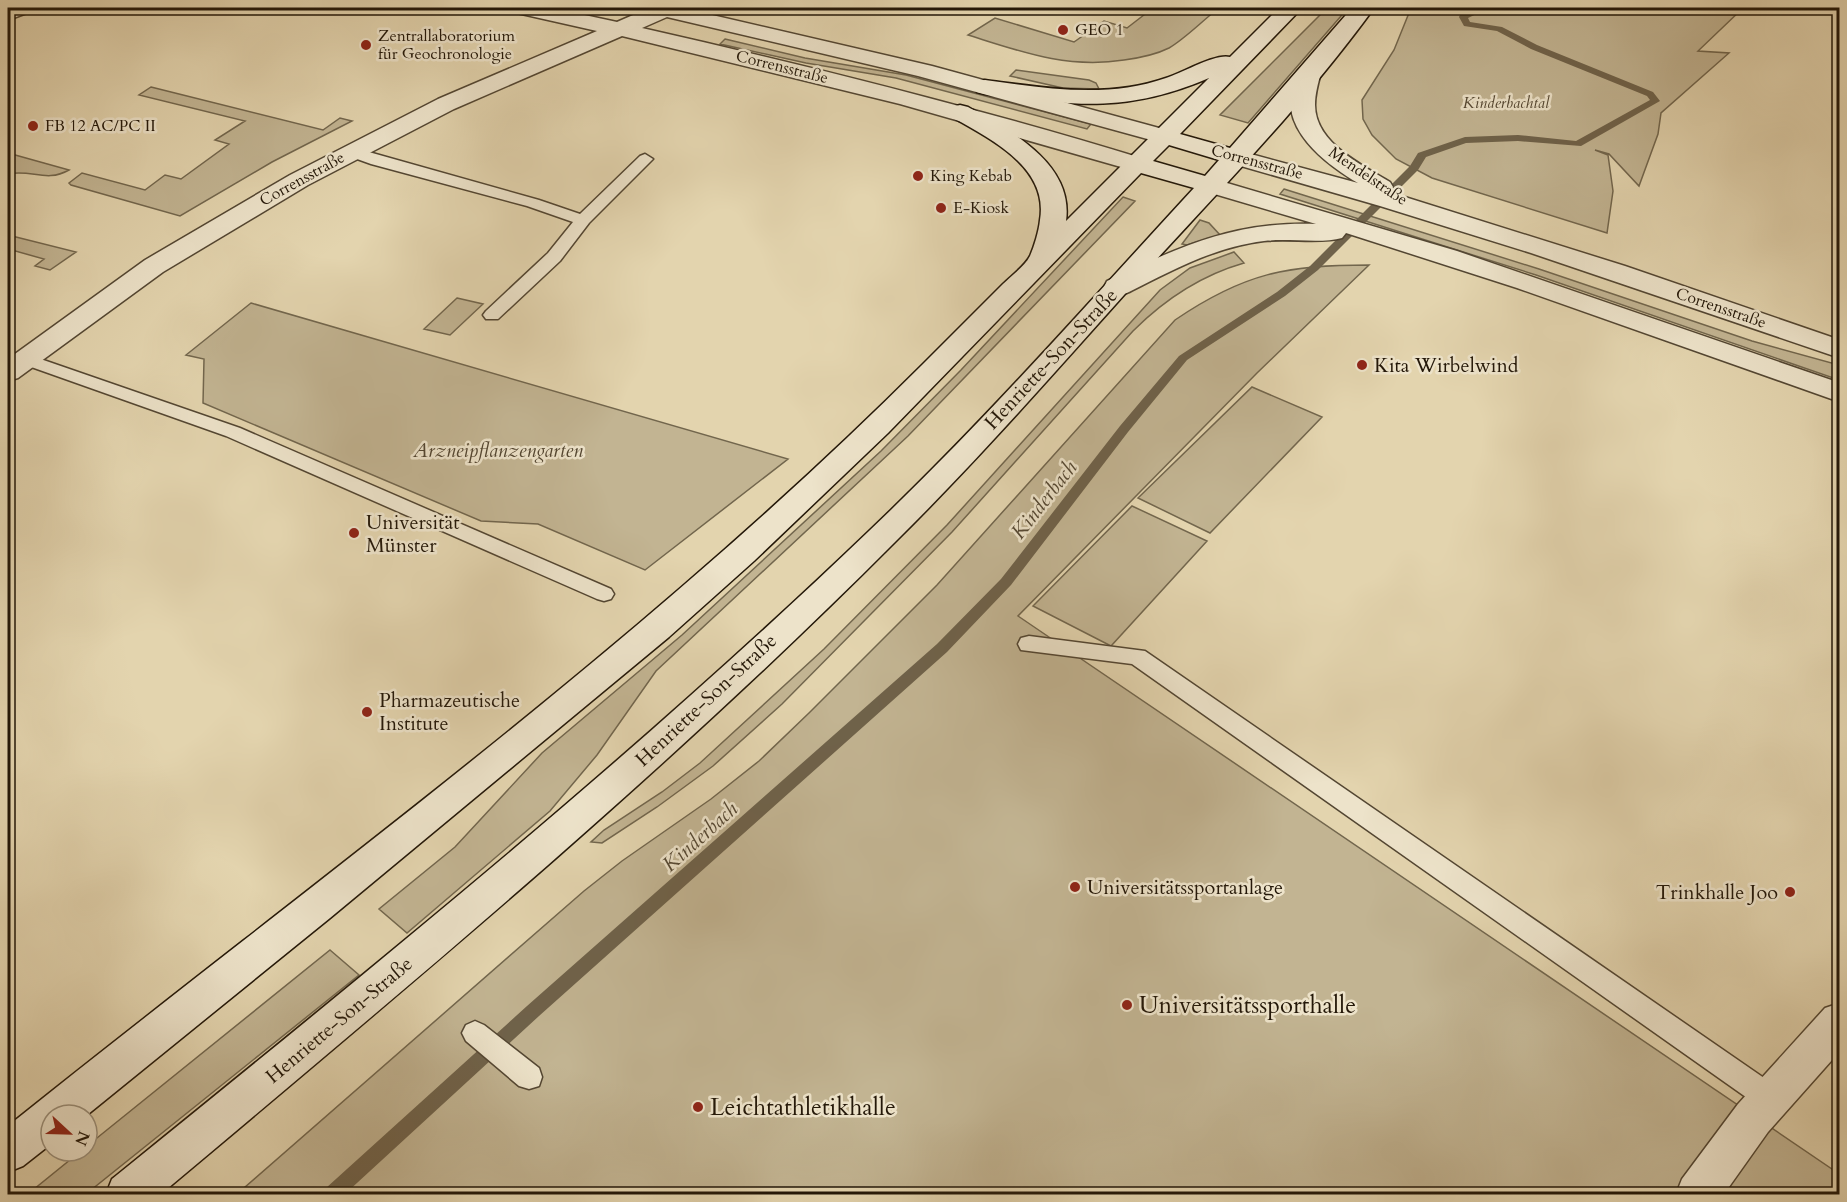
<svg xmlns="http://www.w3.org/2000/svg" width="1847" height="1202" viewBox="0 0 1847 1202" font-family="Cardo,serif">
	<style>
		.green { fill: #c2b492; stroke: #72664d; stroke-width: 1.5 }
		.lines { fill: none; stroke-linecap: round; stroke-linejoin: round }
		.stream { fill: #6f624a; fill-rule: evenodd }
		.lane-casing { stroke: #534632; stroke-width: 3 }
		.street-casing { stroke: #534632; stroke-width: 3 }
		.secondary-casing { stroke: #231708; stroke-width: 3 }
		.lane { fill: #ede3ca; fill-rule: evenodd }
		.street { fill: #ede3ca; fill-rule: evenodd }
		.secondary { fill: #ede3ca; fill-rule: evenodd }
		.poi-dot { fill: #8f2418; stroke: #ede3ca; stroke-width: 2 }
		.labels { text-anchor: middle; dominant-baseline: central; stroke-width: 5; stroke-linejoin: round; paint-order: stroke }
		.far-poi-label { font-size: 16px; fill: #231708; stroke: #ede3ca; text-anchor: start }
		.far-street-label { font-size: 16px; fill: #231708; stroke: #ede3ca }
		.far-park-label { font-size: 16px; font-style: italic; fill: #534631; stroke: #ede3ca }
		.street-label { font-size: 20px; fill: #231708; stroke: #ede3ca }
		.poi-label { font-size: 20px; fill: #231708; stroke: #ede3ca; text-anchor: start }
		.park-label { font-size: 20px; font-style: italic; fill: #534631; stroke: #ede3ca }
		.water-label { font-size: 21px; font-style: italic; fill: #564934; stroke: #ede3ca }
		.near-poi-label { font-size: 24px; fill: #231708; stroke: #ede3ca; text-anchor: start }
	</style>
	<rect width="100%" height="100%" fill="#e3d4ae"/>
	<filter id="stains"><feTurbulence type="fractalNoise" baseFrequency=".00333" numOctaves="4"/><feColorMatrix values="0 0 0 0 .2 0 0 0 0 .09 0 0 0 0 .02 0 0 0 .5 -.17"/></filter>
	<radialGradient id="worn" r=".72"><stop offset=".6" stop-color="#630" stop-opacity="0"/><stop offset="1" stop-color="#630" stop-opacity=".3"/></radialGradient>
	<path class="green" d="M1153,8H1219C1203,20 1186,38 1169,48C1155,55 1139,58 1124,60C1067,69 1022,52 968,35L995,18L1074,42L1104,21L1127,28Z
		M1327,8H1348L1248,123L1220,115Z
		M1411,8H1743L1698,51L1729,53L1661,113L1658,134L1639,186L1609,154L1595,150L1608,155L1613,191L1607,233L1432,178L1396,159L1372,135L1363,119L1362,100L1394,50Z
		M725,39L805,58L906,75L1091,124L1087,129L896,78L806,63L720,44Z
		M1016,70L1089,80L1096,83L1099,89L1063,88L1010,76Z
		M151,87L323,130L340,118L352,121L272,162L180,216L71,185L69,183L82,173L145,190L165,175L181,179L229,144L215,140L245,121L139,95Z
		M8,153L69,170C46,183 32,169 8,174Z
		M1284,189L1539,269L1752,341L1839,365V380L1536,275L1280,194Z
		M1123,197L1135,201L908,436L656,671L597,755L550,811L407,933L379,909L455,847L542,753L682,635L881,451L961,370Z
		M1200,220L1209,223L1220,235L1187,245L1182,244Z
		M8,235L76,252L50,270L35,266L44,259L8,249Z
		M1234,252L1244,263C1202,275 1164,300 1133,331L952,532L782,704L713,766L657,807L602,843L591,842L604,830L662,792L700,763L824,649L947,525L1160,290L1190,268Z
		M1369,265L1257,373L1018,616L1832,1169L1840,1158L1839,1194H237L584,891L622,861L711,799L759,761L809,713L937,585L1175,320C1244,273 1287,265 1369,265Z
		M457,298L483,304L450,335L424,329Z
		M251,303L788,459L645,570L538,524L481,521L203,403L204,359L186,355Z
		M1252,387L1322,417L1210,533L1138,498Z
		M1132,506L1207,541L1111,646L1033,606Z
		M330,950L359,975L86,1194H28L81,1151H87V1146Z"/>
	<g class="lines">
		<path class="stream" d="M1479,8H1489L1468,18L1470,22L1502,27L1537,45L1653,92L1660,101L1581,146L1518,141L1466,143L1426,157L1418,170L1318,270L1285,296L1187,360L1128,432L1011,585L947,652L539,1016L345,1194H323L326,1188L527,1006L937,644L1001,579L1120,426L1179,356L1277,292L1310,266L1410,166L1418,153L1465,137L1518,135L1576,141L1650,100L1647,96L1531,49L1497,31L1464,26L1459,17L1460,15Z"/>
		<defs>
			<path id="lane" d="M351,147L539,200L580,214L640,156L645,154L653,159L589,223L560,261L498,319H486L483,315L486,311L548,253L573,222L527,206L371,164L346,155L343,152Z
				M26,354L240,428L611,589L614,594L611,599L604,601L597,599L226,436L20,363L17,359L20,355Z
				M1029,636L1145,651L1780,1089L1784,1098L1780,1107L1770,1110L1760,1107L1132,664L1021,650L1018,644L1021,638Z
				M475,1021L484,1025L539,1068L542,1077L539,1086L529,1089L519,1086L466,1041L462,1033L466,1025Z"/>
			<path id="street" d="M8,8H30L27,13L8,20Z
				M515,8H552L617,22L647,9V8H682L932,66L1170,131L1174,136L1170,141L1162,143L918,76L667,17L642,28C810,66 978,108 1144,159L1147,164L1144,169L1135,171L900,104L622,36L454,109L308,185L163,272L18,378L8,381V359L145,260L290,175L438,99L597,31L517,13Z
				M1310,66L1318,68L1321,73C1318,83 1315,94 1315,105C1315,143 1362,165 1390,182L1393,187L1389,192L1625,266L1840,340V358L1531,253L1380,206L1227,162L1224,157L1227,152L1236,150L1358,183C1319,160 1267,118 1302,68Z
				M1210,178L1457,251L1840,383V402L1517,288L1346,233L1342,238C1322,244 1288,238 1264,241C1214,247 1171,271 1127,293L1117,295L1107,293L1104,287L1107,281C1179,247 1234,221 1316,224L1201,190L1198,185L1201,180Z
				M1840,1003V1051L1768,1132L1724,1194H1676L1682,1179L1738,1104L1825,1008Z"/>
			<path id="secondary" d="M1279,8H1302L1180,134L1230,148L1352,8H1374C1302,107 1215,195 1133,285C1055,372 978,460 895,542C664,774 411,984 161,1194H106L112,1179C370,970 629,761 869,531C983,423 1087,304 1194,188L1141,173L888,433L754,561L669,637L330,918L87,1115H51V1144L23,1166L8,1172V1126C317,878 641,646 922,365C949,338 976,311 1003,284C1011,276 1025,266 1030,256C1034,247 1039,231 1040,220C1049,167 990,139 952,117L948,112L952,107L960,105L968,107C1010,131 1074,163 1066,221L1209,78C1125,114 1072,105 985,94L977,92L974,87L977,82L985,80C1046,88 1106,99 1166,78C1182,73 1216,53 1230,57ZM1169,145L1219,160L1205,176L1153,161Z"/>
		</defs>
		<use href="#lane" class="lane-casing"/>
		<use href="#street" class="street-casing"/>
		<use href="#secondary" class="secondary-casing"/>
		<use href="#lane" class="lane"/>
		<use href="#street" class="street"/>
		<use href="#secondary" class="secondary"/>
	</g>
	<g class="poi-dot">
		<circle cx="1063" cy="30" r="6"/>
		<circle cx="366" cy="45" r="6"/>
		<circle cx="33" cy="126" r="6"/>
		<circle cx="918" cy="176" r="6"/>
		<circle cx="941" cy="208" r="6"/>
		<circle cx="1362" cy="365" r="6"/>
		<circle cx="354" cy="533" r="6"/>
		<circle cx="367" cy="712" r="6"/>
		<circle cx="1075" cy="887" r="6"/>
		<circle cx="1790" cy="892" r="6"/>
		<circle cx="1127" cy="1005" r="6"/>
		<circle cx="698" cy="1107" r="6"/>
	</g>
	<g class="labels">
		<g class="far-poi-label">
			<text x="1075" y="30">GEO 1</text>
			<text x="378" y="36">Zentrallaboratorium<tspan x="378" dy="18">für Geochronologie</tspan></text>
			<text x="45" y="126">FB 12 AC/PC II</text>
			<text x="930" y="176">King Kebab</text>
			<text x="953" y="208">E-Kiosk</text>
		</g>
		<g class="far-street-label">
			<text transform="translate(782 67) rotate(14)">Corrensstraße</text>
			<text transform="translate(1257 162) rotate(15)">Corrensstraße</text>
			<text transform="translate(1368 176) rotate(34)">Mendelstraße</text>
			<text transform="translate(302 179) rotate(-29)">Corrensstraße</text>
			<text transform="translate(1721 308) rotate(19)">Corrensstraße</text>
		</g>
		<g class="far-park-label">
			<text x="1506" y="103">Kinderbachtal</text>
		</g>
		<g class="street-label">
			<text transform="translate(1051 359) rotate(-47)">Henriette-Son-Straße</text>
			<text transform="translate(706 700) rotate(-43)">Henriette-Son-Straße</text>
			<text transform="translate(339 1020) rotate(-40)">Henriette-Son-Straße</text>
		</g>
		<g class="poi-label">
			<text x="1374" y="365">Kita Wirbelwind</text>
			<text x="366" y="522">Universität<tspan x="366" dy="23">Münster</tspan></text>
			<text x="379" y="700">Pharmazeutische<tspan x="379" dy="23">Institute</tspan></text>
			<text x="1087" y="887">Universitätssportanlage</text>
			<text x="1778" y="892" text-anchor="end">Trinkhalle Joo</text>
		</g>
		<g class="park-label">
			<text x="498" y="450">Arzneipflanzengarten</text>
		</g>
		<g class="water-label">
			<text transform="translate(1044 500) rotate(-52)">Kinderbach</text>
			<text transform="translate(700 837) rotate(-42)">Kinderbach</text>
		</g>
		<g class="near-poi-label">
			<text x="1139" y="1005">Universitätssporthalle</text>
			<text x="710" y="1107">Leichtathletikhalle</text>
		</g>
	</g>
	<rect width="1847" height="1202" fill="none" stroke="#e3d4ae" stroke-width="30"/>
	<rect x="9" y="9" width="1829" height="1184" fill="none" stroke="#231708" stroke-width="3"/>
	<rect x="15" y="15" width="1817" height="1172" fill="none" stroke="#231708" stroke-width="1.5"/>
	<g transform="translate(69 1133) rotate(112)"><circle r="28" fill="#ede3ca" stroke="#9c917c" stroke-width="1.5"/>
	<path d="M0-4.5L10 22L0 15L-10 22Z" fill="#8f2418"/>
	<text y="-9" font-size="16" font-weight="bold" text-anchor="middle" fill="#231708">N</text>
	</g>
	<rect width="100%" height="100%" filter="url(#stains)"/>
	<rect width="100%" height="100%" fill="url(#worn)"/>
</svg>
